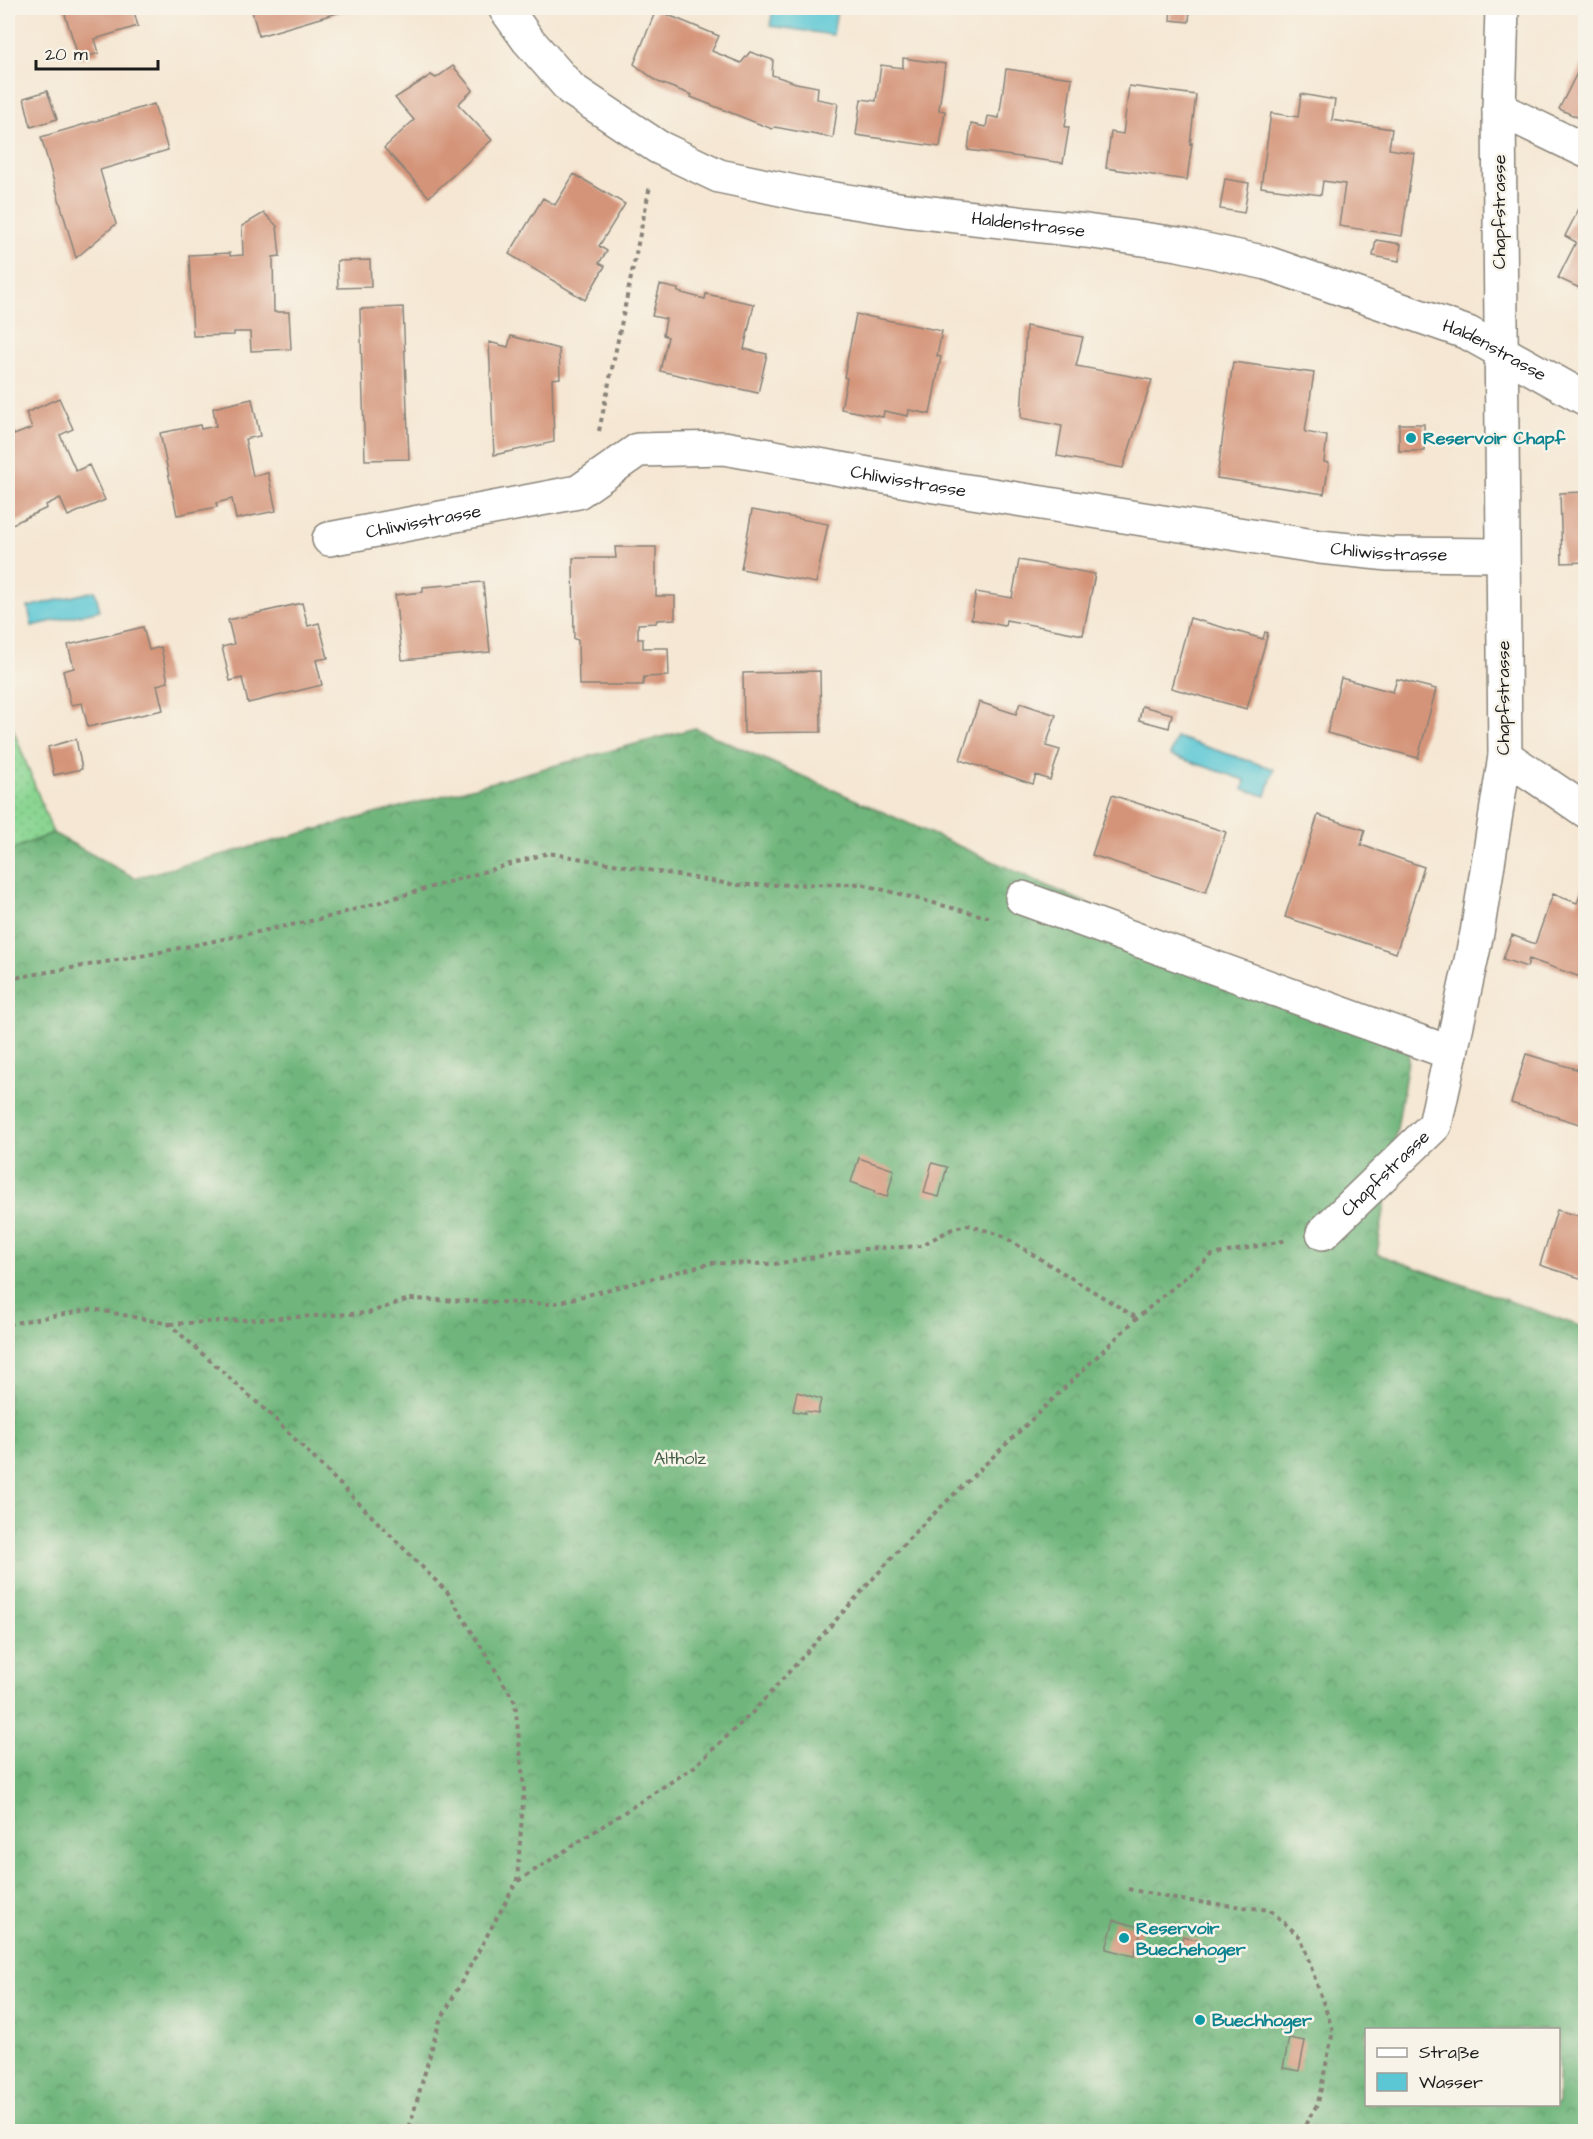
<svg xmlns="http://www.w3.org/2000/svg" width="1593" height="2139" viewBox="0 0 1593 2139" font-family="'Architects Daughter',sans-serif">
	<style>
		.grass { fill: url(#grass-dots); stroke: #537857; stroke-width: 1.5 }
		.forest { fill: url(#forest-crowns); stroke: #46694c; stroke-width: 1.5; fill-rule: evenodd }
		.water { fill: #5bc7d4; stroke: #3c7278; stroke-width: 1.5 }
		.building { fill: #d49479 }
		.lines { fill: none; stroke-linecap: round; stroke-linejoin: round }
		.minor-casing { stroke: #888278; stroke-width: 36 }
		.path { stroke: #888278; stroke-width: 4; stroke-dasharray: 4.5 4.5; stroke-linecap: butt }
		.minor { stroke: #fff; stroke-width: 33 }
		.culture-dot { fill: #0f9aa8; stroke: #f7f3e8; stroke-width: 2 }
		.labels { text-anchor: middle; dominant-baseline: central; stroke-width: 5; stroke-linejoin: round; paint-order: stroke }
		.street-label { font-size: 18px; fill: #1c1c1c; stroke: #f7f3e8 }
		.culture-label { font-size: 18px; font-weight: bold; fill: #0d838f; stroke: #f7f3e8; text-anchor: start }
		.park-label { font-size: 18px; fill: #425d45; stroke: #f7f3e8 }
	</style>
	<defs>
		<pattern id="grass-dots" width="8" height="8" patternUnits="userSpaceOnUse" patternTransform="scale(1.5)"><rect width="8" height="8" fill="#8ad592"/><path d="M2 2h.1M6 6h.1" fill="none" stroke="#76b67d" stroke-width="1.8" stroke-linecap="round"/></pattern>
		<pattern id="forest-crowns" width="20" height="18" patternUnits="userSpaceOnUse" patternTransform="scale(1.5)"><rect width="20" height="18" fill="#6fb67c"/><path d="M2 6a3 3 0 1 1 6 0M12 15a3 3 0 1 1 6 0" fill="none" stroke="#5a9365"/></pattern>
	</defs>
	<rect width="100%" height="100%" fill="#f7f3e8"/>
	<filter id="ink" filterUnits="userSpaceOnUse"><feTurbulence type="fractalNoise" baseFrequency=".0167" numOctaves="2"/><feDisplacementMap in="SourceGraphic" scale="12" xChannelSelector="R" yChannelSelector="G"/><feConvolveMatrix kernelMatrix="1 2 1 2 8 2 1 2 1" color-interpolation-filters="sRGB"/></filter>
	<filter id="wash" filterUnits="userSpaceOnUse"><feTurbulence type="fractalNoise" baseFrequency=".008" numOctaves="4" result="noise"/><feDisplacementMap in="SourceGraphic" scale="24" xChannelSelector="R" yChannelSelector="G"/><feGaussianBlur stdDeviation="1.35" result="paint"/><feColorMatrix in="noise" values="0 0 0 0 0 0 0 0 0 0 0 0 0 0 0 0 0 1.4 0 .05"/><feComposite in="paint" operator="in"/></filter>
	<g filter="url(#wash)">
		<rect width="100%" height="100%" fill="#f5e7d3"/>
		<path class="grass" d="M8,716L53,833L8,851Z"/>
		<path class="forest" d="M695,728L1410,1048L1377,1254L1585,1328V2131L8,2132V851L53,833L135,878ZM1366,2030H1558V2104H1366Z"/>
		<path class="water" d="M773,8H820L837,10L833,35L770,26Z
			M95,591L100,610L32,626L28,607Z
			M1176,737L1274,769L1266,796L1243,789L1245,780L1170,755Z"/>
		<g id="blocks">
			<path class="building" d="M63,8H133L138,26L95,39L99,53L79,59Z
				M251,8H354L259,36Z
				M995,8H1031V12L995,10Z
				M1171,8H1190L1189,22L1170,20Z
				M656,10L719,36L712,51L741,63L750,52L773,60L772,75L796,83L818,87L817,99L838,103L833,138L775,127L772,129L691,97L692,95L658,82L634,64Z
				M1586,55V121L1559,109Z
				M903,58L945,64L939,110L945,111L940,147L856,135L861,99L876,101L881,65L903,68Z
				M453,66L473,90L458,104L492,140L429,197L384,148L414,120L395,98L431,75L436,78Z
				M1006,69L1072,78L1065,127H1069L1063,163L968,150L971,124L986,127L988,116L999,118Z
				M1129,86L1196,95L1190,144L1192,143L1187,180L1106,168L1111,132L1123,134Z
				M47,91L57,119L31,127L24,98Z
				M1301,94L1335,100L1332,120L1392,129L1389,149L1414,153L1402,236L1339,226L1345,184L1323,181L1321,195L1261,187L1271,113L1298,117Z
				M154,104L168,150L100,170L116,224L76,258L41,137Z
				M574,174L625,204L599,246L607,251L599,263L605,266L585,300L509,254L543,198L555,205Z
				M1225,179L1249,183L1244,213L1220,209Z
				M1586,195V291L1558,278L1576,242L1565,236Z
				M264,213L277,226L280,256L273,257L274,312H289L291,349L251,351L250,332H234V335L193,336L189,255L230,253V256L243,255L242,226Z
				M1376,240L1401,244L1399,261L1373,256Z
				M370,260L371,287L338,288L337,261Z
				M660,285L678,289V292L705,299L706,294L754,304L744,349L767,354L758,393L660,371L668,337L663,335L666,319L652,316Z
				M403,307L409,459L365,460L360,309Z
				M856,314L942,331L937,356L941,357L930,414L909,410L908,416L884,411L883,417L841,409L847,378L844,377Z
				M1026,326L1083,337L1076,366L1152,380L1123,468L1057,456L1062,426L1021,418Z
				M511,336L559,349L560,378L552,379L554,442L494,455L489,342L508,347Z
				M1233,362L1314,373L1305,432L1327,436L1324,462L1329,463L1324,494L1217,478Z
				M59,398L73,429L60,435L76,471L89,465L105,500L68,516L60,498L46,505L47,508L10,525L8,520V435L13,432L14,435L32,428L26,413Z
				M252,399L260,436L245,439L253,476L268,473L276,511L236,519L232,499L216,503L217,507L177,515L160,433L200,425L201,429L216,426L213,408Z
				M1399,424H1424V451H1399Z
				M1586,492V562L1562,563L1560,493Z
				M752,510L828,524L816,583L741,569Z
				M615,547H656V596H675V619L657,620L656,623L638,624V639H643V648H668L669,676L644,677L643,685H579L578,640L574,639L573,558H616Z
				M1019,560L1095,574L1083,635L1006,620L1005,626L971,619L976,592L1012,598Z
				M483,582L490,652L402,660L395,595L423,592V587Z
				M302,603L308,626L319,623L328,658L316,660L322,685L248,703L242,678L230,681L222,647L234,644L228,620Z
				M1190,618L1263,639L1265,632L1268,633L1247,709L1171,688Z
				M143,627L149,650L161,647L168,682L157,685L163,710L88,727L82,703L71,705L63,671L74,668L68,645Z
				M820,671L821,732L744,733L743,673Z
				M1341,678L1393,692L1397,679L1436,689L1418,758L1327,733Z
				M979,702L1016,714L1020,703L1056,715L1046,746L1060,750L1050,780L1036,775L1033,784L960,760Z
				M1142,706L1172,714L1169,728L1139,720Z
				M76,739L82,769L54,775L48,747Z
				M1112,795L1226,832L1206,892L1092,855Z
				M1318,815L1365,830L1361,845L1424,867L1396,953L1285,917Z
				M1585,882L1586,979L1529,959L1527,967L1503,959L1512,935L1535,944L1553,894L1577,903Z
				M1526,1054L1586,1072V1126L1511,1103Z
				M859,1158L894,1170L887,1197L874,1193L875,1191L851,1182Z
				M932,1163L947,1167L939,1197L924,1193Z
				M1557,1210L1586,1218V1280L1540,1265Z
				M797,1392L821,1399L818,1413L805,1411V1413L793,1411Z
				M1114,1920L1142,1928L1134,1956L1106,1949Z
				M1183,1936L1201,1941L1199,1950L1180,1945Z
				M1289,2038L1305,2041L1299,2071L1283,2068Z"/>
		</g>
	</g>
	<g filter="url(#ink)">
		<use href="#blocks" fill-opacity="0" stroke="#888278" stroke-width="1.5"/>
		<g class="lines">
			<defs>
				<g id="minor">
					<path id="s1" d="M505,8L528,40L571,89L658,147L719,176L809,195L905,210L1086,231L1178,244L1267,263L1468,333L1586,399"/>
					<path d="M1499,109L1586,151"/>
					<path id="s2" d="M329,539L578,492L638,450L724,448L935,486L1320,547L1389,554L1502,555"/>
					<path d="M1505,756L1586,811"/>
					<path d="M1022,898L1451,1053"/>
					<path id="s3" d="M1323,1233L1435,1125L1477,933L1505,756L1499,109L1502,8"/>
				</g>
			</defs>
			<use href="#minor" class="minor-casing"/>
			<path class="path" d="M599,431L650,186
				M8,979L146,955L325,918L548,853L736,885L861,884L987,917L989,916
				M8,1324L93,1309L169,1324L271,1415L448,1593L515,1702L524,1789L517,1881L439,2023L408,2132
				M170,1324L368,1313L409,1299L552,1304L712,1263L774,1264L864,1249L920,1246L954,1228L968,1225L1001,1235L1137,1318
				M518,1881L694,1767L752,1713L917,1530L1137,1318L1212,1255L1288,1240
				M1128,1889L1180,1900L1270,1910L1301,1938L1333,2031L1318,2103L1301,2132"/>
			<use href="#minor" class="minor"/>
		</g>
	</g>
	<g class="culture-dot">
		<circle cx="1411" cy="438" r="6"/>
		<circle cx="1124" cy="1938" r="6"/>
		<circle cx="1200" cy="2020" r="6"/>
	</g>
	<g class="labels">
		<g class="street-label">
			<text transform="translate(1499 212) rotate(-90)">Chapfstrasse</text>
			<text stroke="none"><textPath href="#s1" startOffset="590">Haldenstrasse</textPath></text>
			<text stroke="none"><textPath href="#s1" startOffset="1076">Haldenstrasse</textPath></text>
			<text stroke="none"><textPath href="#s2" startOffset="600">Chliwisstrasse</textPath></text>
			<text stroke="none"><textPath href="#s2" startOffset="96">Chliwisstrasse</textPath></text>
			<text stroke="none"><textPath href="#s2" startOffset="1086">Chliwisstrasse</textPath></text>
			<text transform="translate(1503 698) rotate(-90)">Chapfstrasse</text>
			<text stroke="none"><textPath href="#s3" startOffset="86">Chapfstrasse</textPath></text>
		</g>
		<g class="culture-label">
			<text x="1423" y="438">Reservoir Chapf</text>
			<text x="1136" y="1928">Reservoir<tspan x="1136" dy="21">Buechehoger</tspan></text>
			<text x="1212" y="2020">Buechhoger</text>
		</g>
		<g class="park-label">
			<text x="680" y="1458">Altholz</text>
		</g>
	</g>
	<rect width="1593" height="2139" fill="none" stroke="#f7f3e8" stroke-width="30"/>
	<rect x="1365" y="2028" width="195" height="78" fill="#f7f3e8" stroke="#9f9d96" stroke-width="1.5"/>
	<rect x="1377" y="2048" width="30" height="9" fill="#ffffff" stroke="#9f9d96" stroke-width="1.5"/>
	<text x="1419" y="2058" font-size="18" fill="#1c1c1c">Straße</text>
	<rect x="1377" y="2073" width="30" height="18" fill="#5bc7d4" stroke="#9f9d96" stroke-width="1.5"/>
	<text x="1419" y="2088" font-size="18" fill="#1c1c1c">Wasser</text>
	<path d="M36 60v9h122v-9" fill="none" stroke="#1c1c1c" stroke-width="3"/>
	<text x="45" y="60" font-size="18" fill="#1c1c1c" stroke="#f7f3e8" stroke-width="4.5" paint-order="stroke">20 m</text>
</svg>
